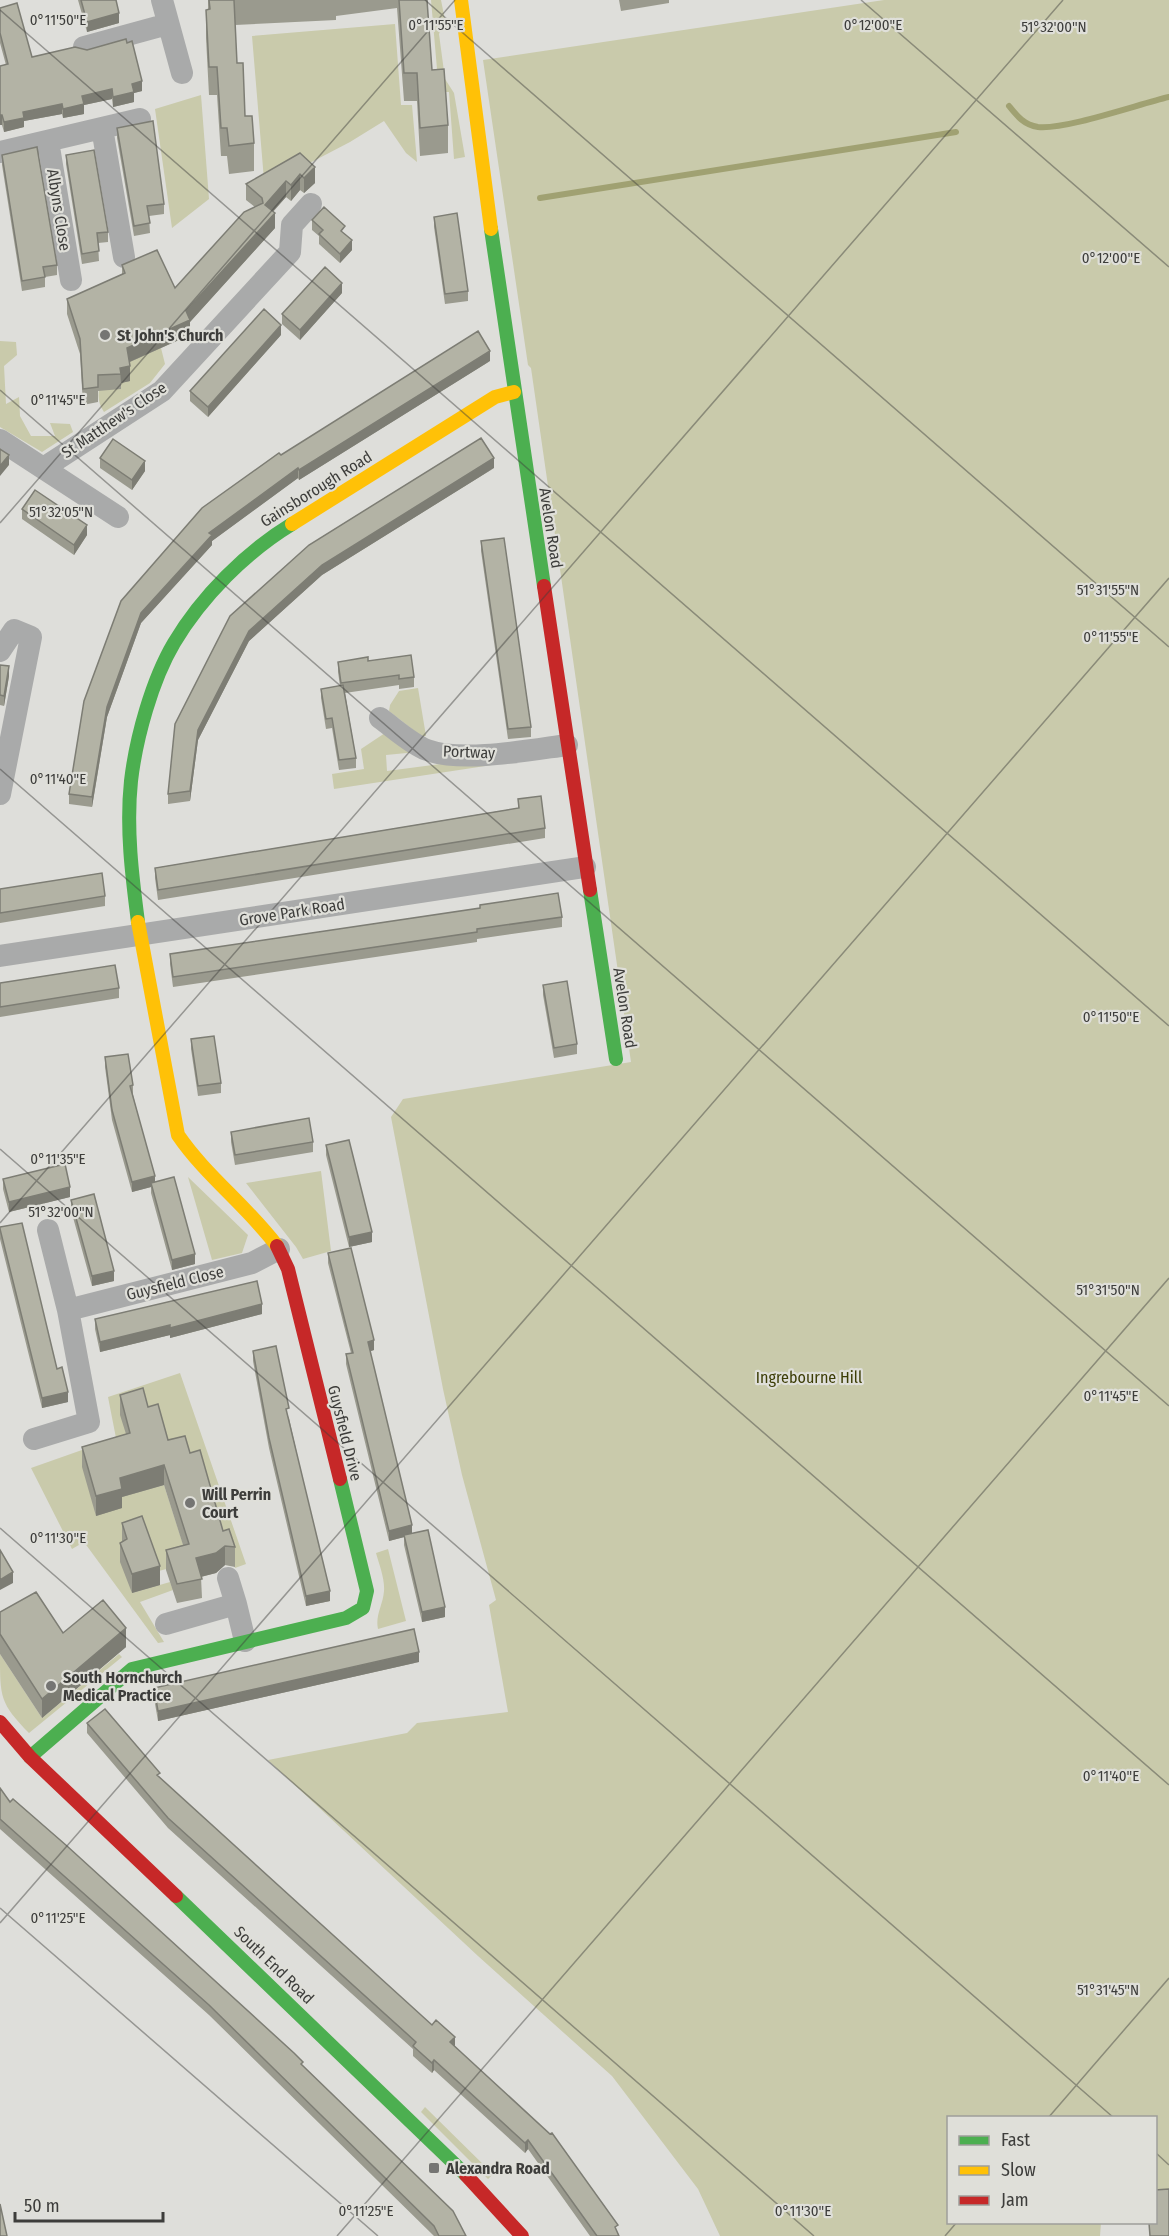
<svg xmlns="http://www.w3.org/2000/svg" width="1169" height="2236" viewBox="0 0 1169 2236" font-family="'Fira Sans Condensed',sans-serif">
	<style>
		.green { fill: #c9caab }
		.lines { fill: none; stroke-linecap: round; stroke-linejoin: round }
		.stream { stroke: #a0a172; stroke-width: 6 }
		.street { stroke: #a9aaaa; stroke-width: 22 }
		.fast { stroke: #4caf50; stroke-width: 14 }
		.slow { stroke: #ffc107; stroke-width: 14 }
		.jam { stroke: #c62828; stroke-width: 14 }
		.wall { fill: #9a9a8e }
		.shaded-wall { fill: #7d7d74 }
		.building { fill: #b3b3a5; stroke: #7d7d74; stroke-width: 1.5 }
		.ticks { fill: none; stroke: #3d3d3b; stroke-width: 1.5; stroke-opacity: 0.45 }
		.poi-dot { fill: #757573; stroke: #dfdfd9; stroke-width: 2 }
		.labels { text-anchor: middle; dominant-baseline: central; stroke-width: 4.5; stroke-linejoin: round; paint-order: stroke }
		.street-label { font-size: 16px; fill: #3d3d3b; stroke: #dfdfd9 }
		.poi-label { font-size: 16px; font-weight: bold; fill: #3d3d3b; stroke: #dfdfd9; text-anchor: start }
		.park-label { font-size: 16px; fill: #3c3d06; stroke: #dfdfd9 }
		.ticks-label { font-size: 15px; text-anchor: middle; fill: #3d3d3b; stroke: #dfdfd9; stroke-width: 4.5; stroke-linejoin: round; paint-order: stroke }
	</style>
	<rect width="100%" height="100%" fill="#dededa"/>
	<path class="green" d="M431,0H441L445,20L439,34L445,79L454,93L465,157L454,159L449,92H439Z
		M884,0H1169V2192L1156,2193V2118H948V2222L1101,2223L1100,2236H720L698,2189L612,2076L478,1956L268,1760L407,1733L417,1723L508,1712L489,1605L496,1600L462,1475L443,1389L391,1117L403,1099L631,1062L531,368L528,365L483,60Z
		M395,24L401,105H412L417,162L406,153L384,121L350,142L258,190L264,180L252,36Z
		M201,95L209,199L172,228L155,109Z
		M0,341L16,342L17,355L4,366L6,404L19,397L20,416L31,436H55L50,423L70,424L73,432L42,452L0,427Z
		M161,348L165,364L150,383L104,412C93,396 101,383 107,366Z
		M418,688L426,736H421L389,711L390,705L399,691Z
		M385,733L417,752L386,755L387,771L448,763L551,756L334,789L332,774L364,769L361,749Z
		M321,1171L331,1251L303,1259L296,1247L246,1183Z
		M188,1177L248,1235L242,1253L212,1260Z
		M180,1373L246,1564L235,1568L200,1470L135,1469L120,1497L164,1485L189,1563L155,1572L132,1593L170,1582L173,1590L140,1602L164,1642L158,1643L84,1542L72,1549L31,1468L116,1438L108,1397Z
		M388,1549L406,1621L378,1629C375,1615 383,1605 384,1591C385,1579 379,1564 376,1553Z
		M0,1654L42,1718L119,1654L122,1657L29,1733C0,1703 0,1698 0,1654Z
		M425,2107L493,2174L488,2179L421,2112Z"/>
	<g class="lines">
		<path class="stream" d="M1009,106C1017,116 1024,125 1038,127C1065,130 1139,104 1169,97
			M540,198L956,132"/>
		<path class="street" d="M162,0L182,73
			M84,47L168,24
			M102,128L124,257
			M48,141L71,280
			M0,152L140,119
			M0,440L118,517
			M45,467L162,391L290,252L292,225L311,204
			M0,651L14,630L31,637L0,794
			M380,718C394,728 411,744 427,750C462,763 530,750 567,745
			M0,956L585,867
			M68,1310L252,1263L279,1249
			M34,1439L89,1422L68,1310L48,1230
			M228,1578L236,1604
			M166,1624L236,1604L245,1641"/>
		<path class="fast" d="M491,229L544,586
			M590,890L616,1059
			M138,922C132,876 126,828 131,781C136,738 152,680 174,643C202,596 246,552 292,524
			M30,1757L132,1669L346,1618L363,1608L367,1591L340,1479
			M176,1896L466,2175"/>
		<path class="slow" d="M461,0L491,229
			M292,524L495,397L514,392
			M138,922L178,1135C206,1176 247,1206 277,1246"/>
		<path class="jam" d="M544,586L590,890
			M277,1246L288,1269L340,1479
			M0,1722L30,1757L176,1896
			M466,2175L522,2236"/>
	</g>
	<path class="wall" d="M78,0H116L119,23L87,32Z
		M208,0H427L432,70L448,125V153L420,156L417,101H404L397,8L336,16V20L235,25L237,63L245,116L254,143V171L229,174L227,156H221L217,95H209L206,38V10H208Z
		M619,0H669V3L621,11Z
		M0,8L32,57L142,91L134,93V102L113,107L112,99L84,105V114L63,118L62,114L24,121V127L4,132L2,125H0L6,65L0,43Z
		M117,128L164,204V214L149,216L150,233L134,236L117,138Z
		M300,153L315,183L304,193L300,190L291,201L286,197L273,212L275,228L190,322V335L130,362V381L121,383V389L98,391V402L83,405L80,354L67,314V299L122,275V265L175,288L255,207L246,200V184Z
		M2,155L57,265V275L45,277V287L22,291L2,165Z
		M66,155L108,232V242L98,243L99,261L82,264L66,164Z
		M434,217L468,291V301L445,304L434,227Z
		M312,220L345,234L352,250L340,263L319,244V236L312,230Z
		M342,293L300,340L282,324V314Z
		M281,335L208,417L190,401V391Z
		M490,361L299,480L298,478L212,541V545L141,623L107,717L92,807L69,804V794L121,601L281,455Z
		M100,458L145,471L132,490L100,468Z
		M494,468L322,575L249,641L198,740L190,801L168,804V794L230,616Z
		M22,509L87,535L74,555L22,519Z
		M481,541L531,727V737L508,739L481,551Z
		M368,661L414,677V687L399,689V685L345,693L356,758V768L339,770L332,728L326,729L321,698V689L340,686L338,672V662Z
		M0,665L9,676L4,706L0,705Z
		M518,799L545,828V838L158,900L155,878V868L518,808Z
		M0,889L105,896V906L0,923Z
		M562,917V927L477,939V942L173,987L170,964V954Z
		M0,983L119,988V998L0,1017Z
		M543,985L577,1044V1054L554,1058L543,995Z
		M191,1039L221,1083V1093L198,1096L191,1049Z
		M105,1057L133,1085V1095L155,1182L195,1264L172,1270L151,1193V1187L132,1192L112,1120L105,1067Z
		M231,1132L313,1142V1152L235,1165L231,1142Z
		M326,1145L372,1242L349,1247L326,1155Z
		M3,1179L70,1197L9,1212L3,1189Z
		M71,1200L114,1281L92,1286L71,1210Z
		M0,1227L57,1369L68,1402L42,1408L0,1239Z
		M328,1253L374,1350L370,1351L412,1533L445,1617L422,1622L404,1545V1537L389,1541L346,1364V1354L351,1353L328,1263Z
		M262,1314L170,1338V1335L100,1352L95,1329V1319Z
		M253,1351L289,1418L330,1601L306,1606L269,1448L253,1361Z
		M120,1395L148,1407L168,1440L190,1453L223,1531L235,1547V1567L225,1565L216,1573L201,1577L202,1598L177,1603L166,1570V1550L183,1545L164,1485L122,1497V1508L96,1516L82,1467V1447L126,1434L120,1415Z
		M122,1523L160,1585L132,1593L120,1562V1543L122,1542Z
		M0,1612L63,1633L126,1647L42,1718L0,1654Z
		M419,1662L158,1721L154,1698V1688Z
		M87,1723L160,1778L455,2046L618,2233L619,2236H590L528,2149L525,2153L434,2070L432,2073L413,2056V2049L168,1828L87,1733Z
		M0,1788L10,1802L303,2066L466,2236H434L209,2015L0,1829Z"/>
	<path class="shaded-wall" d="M119,13V23L87,32V22Z
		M142,81V91L134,93V102L113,107V97L132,84Z
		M112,89V99L84,105V114L63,118V109L82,96Z
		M62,104V114L24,121V127L4,132V122L23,112Z
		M0,115H2V125H0Z
		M315,167V183L304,193V178Z
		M300,174V190L291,201V185Z
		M286,181V197L265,220V205Z
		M275,213V228L190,322V335L127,363V348L186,311Z
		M352,240V250L340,263V254Z
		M342,283V293L300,340V330Z
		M281,325V335L208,417V407Z
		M490,351V361L299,480V470Z
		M130,366V381L121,383L120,368Z
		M9,455V465L0,476V466Z
		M494,458V468L322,575L249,641L198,740L190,801V791L198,730L249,631L322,565Z
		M145,461V471L132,490V480Z
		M298,468V478L212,541V545L141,623L107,717L92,807V797L107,707L141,613L209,533Z
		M87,525V535L74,555V545Z
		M9,666V676L4,706V696Z
		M155,1176V1186L151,1183V1187L132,1192V1182Z
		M70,1187V1197L9,1212V1202Z
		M372,1232V1242L349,1247V1237Z
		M195,1254V1264L172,1270V1260Z
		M114,1271V1281L92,1286V1276Z
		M262,1304V1314L170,1338V1328Z
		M170,1325V1335L100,1352V1342Z
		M374,1340V1350L368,1352V1342Z
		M68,1392V1402L42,1408V1398Z
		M164,1465V1485L122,1497V1508L96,1516V1496L120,1478Z
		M412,1525V1535L389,1541V1531Z
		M225,1546V1565L216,1573L196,1578V1558Z
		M160,1566V1585L132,1593V1574Z
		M13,1572V1583L0,1590V1580Z
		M330,1591V1601L306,1606V1596Z
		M445,1607V1617L422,1622V1612Z
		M126,1628V1647L42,1718V1699Z
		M419,1652V1662L158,1721V1711Z
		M455,2037V2047L450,2042Z
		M434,2060V2070L432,2073V2063Z
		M528,2140V2149L525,2153V2143Z"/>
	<path class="building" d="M81,0H116L119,13L87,22Z
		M209,0H234L237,63H243L245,116H252L254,143L229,146L227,128H221L217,67H209L206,10L210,9Z
		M399,0H427L432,70L444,69L448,125L420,128L417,73H404Z
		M17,3L32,57L75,47L87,50L126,39L127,43L132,41L142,81L132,84L134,92L113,97L112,89L82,96L84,104L63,109L62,104L23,112L24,118L4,122L2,115H0V66L8,64L0,33V8Z
		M153,121L164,204L147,206L150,223L134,226L117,128Z
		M37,147L57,265L43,267L45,277L22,281L2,155Z
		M94,150L108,232L97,233L99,251L82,254L66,155Z
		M300,153L315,167L304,178L300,174L291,185L286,181L265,205L275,213L186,311L190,320L127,348L130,366L120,368L121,374L98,375V387L83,389L80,339L67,299L125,273L122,265L157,250L175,288L244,212L263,203L262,198L246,184Z
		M324,207L345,226L341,231L352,240L340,254L319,234L323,230L312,220Z
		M457,213L468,291L445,294L434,217Z
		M325,267L342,283L300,330L282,314Z
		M264,309L281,325L208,407L190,391Z
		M478,331L490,351L299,470L298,468L209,533L212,535L141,613L107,707L92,797L69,794L84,701L121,601L202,508L279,453L281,455Z
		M481,438L494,458L322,565L249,631L198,730L190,791L168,794L175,724L230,616L309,545Z
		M113,439L145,461L132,480L100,458Z
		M0,449L9,455L0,466Z
		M35,490L87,525L74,545L22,509Z
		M504,538L531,727L508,729L481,541Z
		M411,655L414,677L399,679V675L341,683L338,662L368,657V661Z
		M0,665L9,666L4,696L0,695Z
		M343,685L356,758L339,760L332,718L326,719L321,689Z
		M541,796L545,828L158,890L155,868L519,808L518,799Z
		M102,873L105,896L0,913V889Z
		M558,893L562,917L477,929V932L173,977L170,954L480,908V905Z
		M115,965L119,988L0,1007V983Z
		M567,981L577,1044L554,1048L543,985Z
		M214,1036L221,1083L198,1086L191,1039Z
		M128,1054L133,1085L130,1086L155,1176L132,1182L112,1110L105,1057Z
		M309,1118L313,1142L235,1155L231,1132Z
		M349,1140L372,1232L349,1237L326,1145Z
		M65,1164L70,1187L9,1202L3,1179Z
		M174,1177L195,1254L172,1260L151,1183Z
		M94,1194L114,1271L92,1276L71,1200Z
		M22,1223L57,1369L62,1367L68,1392L42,1398L0,1229V1227Z
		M351,1248L374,1340L368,1342L412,1525L389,1531L346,1354L353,1353L328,1253Z
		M257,1281L262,1304L170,1328V1325L100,1342L95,1319Z
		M276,1346L289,1408L286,1409L330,1591L306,1596L269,1438L253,1351Z
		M143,1388L148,1407L158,1404L168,1440L185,1436L190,1453L200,1450L223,1531L229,1529L235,1547L225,1546L216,1553L196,1558L202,1579L177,1584L166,1550L189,1544L164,1465L120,1478L122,1489L96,1496L82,1447L130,1433L120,1395Z
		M142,1516L160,1566L132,1574L120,1543L127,1539L122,1523Z
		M428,1530L445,1607L422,1612L404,1535Z
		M0,1550L13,1572L0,1580Z
		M36,1592L63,1633L103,1600L126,1628L42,1699L0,1634V1612Z
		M414,1629L419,1652L158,1711L154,1688Z
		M105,1709L160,1773L157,1775L432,2025L436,2020L455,2037L450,2042L550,2134L552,2133L618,2225L615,2227L619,2236H597L528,2140L525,2143L434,2060L432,2063L413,2046L416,2042L168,1818L87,1723Z
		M0,1788L10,1802L13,1799L67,1846L294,2053L303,2062L301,2064L453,2211L466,2236H439L434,2226L209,2005L0,1819Z
		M1169,2189V2236H1150L1149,2223H1155V2190Z
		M0,2204L7,2236H0Z"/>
	<path class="ticks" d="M425,0L1169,647M861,0L1169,267M0,10L1169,1026M0,390L1169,1406M0,523L455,0M0,769L1169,1785M0,1149L1114,2118M0,1223L1063,0M0,1528L814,2236M0,1908L378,2236M0,1923L1169,578M1048,2118L1169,1978M1156,2153L1169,2165M337,2236L1169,1278M945,2236L957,2222"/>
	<g class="poi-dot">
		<circle cx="105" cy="335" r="6"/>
		<circle cx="190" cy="1503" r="6"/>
		<circle cx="51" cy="1686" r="6"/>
		<rect x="428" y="2162" width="12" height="12" rx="3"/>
	</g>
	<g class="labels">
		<g class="street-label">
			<text transform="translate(59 210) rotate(81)">Albyns Close</text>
			<text transform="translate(114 420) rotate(-34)">St Matthew's Close</text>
			<text transform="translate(316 489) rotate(-32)">Gainsborough Road</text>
			<text transform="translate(551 528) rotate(81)">Avelon Road</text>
			<text transform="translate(469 752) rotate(2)">Portway</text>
			<text transform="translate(292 912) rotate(-9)">Grove Park Road</text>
			<text transform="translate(625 1008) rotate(81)">Avelon Road</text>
			<text transform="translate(175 1283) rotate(-14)">Guysfield Close</text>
			<text transform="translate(345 1433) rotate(76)">Guysfield Drive</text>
			<text transform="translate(274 1965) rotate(44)">South End Road</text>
		</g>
		<g class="poi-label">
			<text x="117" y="335">St John's Church</text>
			<text x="202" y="1494">Will Perrin<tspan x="202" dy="18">Court</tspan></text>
			<text x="63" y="1677">South Hornchurch<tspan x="63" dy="18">Medical Practice</tspan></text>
			<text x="446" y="2168">Alexandra Road</text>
		</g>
		<g class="park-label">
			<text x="809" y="1377">Ingrebourne Hill</text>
		</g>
	</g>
	<g class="ticks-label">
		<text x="58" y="25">0°11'50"E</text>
		<text x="436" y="30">0°11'55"E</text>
		<text x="873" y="30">0°12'00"E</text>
		<text x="1054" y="32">51°32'00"N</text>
		<text x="1111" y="263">0°12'00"E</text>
		<text x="58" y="405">0°11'45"E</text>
		<text x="61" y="517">51°32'05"N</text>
		<text x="1108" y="595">51°31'55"N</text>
		<text x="1111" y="642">0°11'55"E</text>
		<text x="58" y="784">0°11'40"E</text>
		<text x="1111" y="1022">0°11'50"E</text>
		<text x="58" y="1164">0°11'35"E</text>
		<text x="61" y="1217">51°32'00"N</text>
		<text x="1108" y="1295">51°31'50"N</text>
		<text x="1111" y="1401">0°11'45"E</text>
		<text x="58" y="1543">0°11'30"E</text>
		<text x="1111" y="1781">0°11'40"E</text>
		<text x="58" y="1923">0°11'25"E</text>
		<text x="1108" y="1995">51°31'45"N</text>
		<text x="366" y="2216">0°11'25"E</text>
		<text x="803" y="2216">0°11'30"E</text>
	</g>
	<rect x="947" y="2116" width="210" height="108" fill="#dfdfd9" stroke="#9e9e9a" stroke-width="1.5"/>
	<rect x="959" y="2136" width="30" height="9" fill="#4caf50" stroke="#9e9e9a" stroke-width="1.5"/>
	<text x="1001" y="2146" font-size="18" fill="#3d3d3b">Fast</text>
	<rect x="959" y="2166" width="30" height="9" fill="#ffc107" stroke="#9e9e9a" stroke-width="1.5"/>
	<text x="1001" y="2176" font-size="18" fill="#3d3d3b">Slow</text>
	<rect x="959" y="2196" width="30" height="9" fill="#c62828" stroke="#9e9e9a" stroke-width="1.5"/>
	<text x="1001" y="2206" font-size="18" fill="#3d3d3b">Jam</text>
	<path d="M15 2212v9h148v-9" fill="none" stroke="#3d3d3b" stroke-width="3"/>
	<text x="24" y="2212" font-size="18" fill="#3d3d3b" stroke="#dfdfd9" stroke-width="4.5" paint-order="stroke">50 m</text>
</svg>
